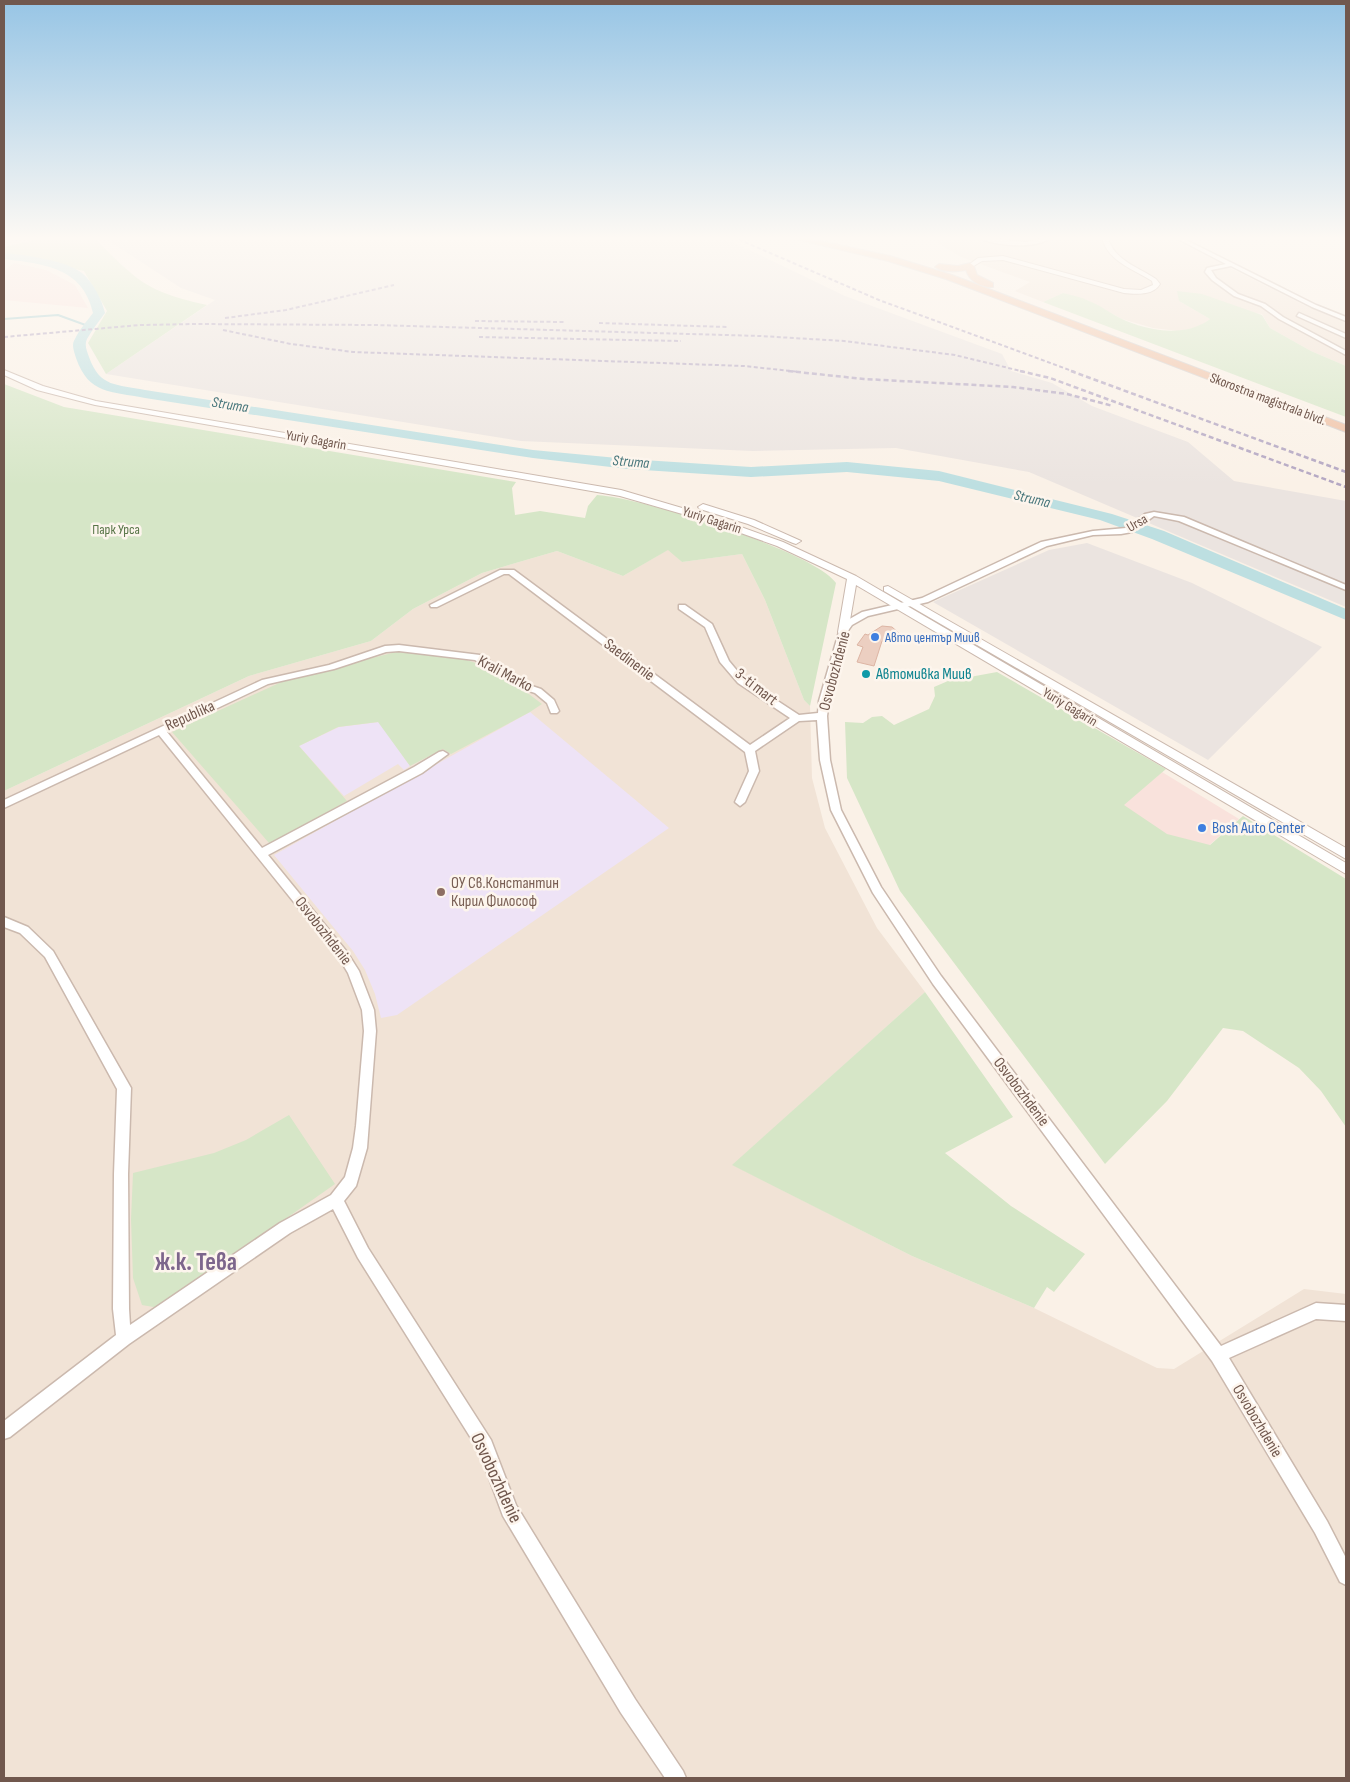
<svg xmlns="http://www.w3.org/2000/svg" width="1350" height="1782" viewBox="0 0 1350 1782" font-family="'Sofia Sans Condensed',sans-serif">
	<style>
		.residential { fill: #f1e3d6 }
		.commercial { fill: #f9e2dc }
		.industrial { fill: #ebe4e0 }
		.education { fill: #eee3f6 }
		.green { fill: #d6e6c7 }
		.lines { fill: none; stroke-linecap: round; stroke-linejoin: round }
		.stream { stroke: #a5ced2; stroke-width: 2 }
		.river { fill: #bddfe1; fill-rule: evenodd }
		.building { fill: #eccfc1; stroke: #ddb5a4 }
		.minor-casing { stroke: #cbb9ae; stroke-width: 3 }
		.tertiary-casing { stroke: #cbb9ae; stroke-width: 2 }
		.trunk-casing { stroke: #d7d0cd; stroke-width: 2 }
		.minor { fill: #fff; fill-rule: evenodd }
		.tertiary { fill: #fff; fill-rule: evenodd }
		.trunk { fill: #efc1a5; fill-rule: evenodd }
		.rail-far1 { stroke: #b3a6c2; stroke-width: 2; stroke-dasharray: 4 2.5; stroke-linecap: butt }
		.rail { stroke: #b3a6c2; stroke-width: 2.5; stroke-dasharray: 5 3; stroke-linecap: butt }
		.shop-dot { fill: #3f7fe0; stroke: #fdf5ed; stroke-width: 2 }
		.culture-dot { fill: #0f9aa8; stroke: #fdf5ed; stroke-width: 2 }
		.education-dot { fill: #8d6e63; stroke: #fdf5ed; stroke-width: 2 }
		.labels { text-anchor: middle; dominant-baseline: central; stroke-width: 5; stroke-linejoin: round; paint-order: stroke }
		.far-street-label { font-size: 14px; fill: #71584e; stroke: #fdf5ed }
		.far-park-label { font-size: 14px; fill: #587547; stroke: #fdf5ed }
		.far-shop-label { font-size: 14px; fill: #366cbe; stroke: #fdf5ed; text-anchor: start }
		.far-water-label { font-size: 15px; font-style: italic; fill: #47767b; stroke: #fdf5ed }
		.street-label { font-size: 16px; fill: #71584e; stroke: #fdf5ed }
		.culture-label { font-size: 16px; fill: #0d838f; stroke: #fdf5ed; text-anchor: start }
		.shop-label { font-size: 16px; fill: #366cbe; stroke: #fdf5ed; text-anchor: start }
		.education-label { font-size: 16px; fill: #785e54; stroke: #fdf5ed; text-anchor: start }
		.near-street-label { font-size: 19px; fill: #71584e; stroke: #fdf5ed }
		.near-district-label { font-size: 25px; font-weight: bold; fill: #7d668c; stroke: #fdf5ed }
	</style>
	<rect width="100%" height="100%" fill="#faf1e7"/>
	<path class="residential" d="M928,237H1169L1304,305L1346,323V366L1311,351L1270,328L1262,314L1179,301L1210,319L1200,327L1178,331L1153,328L1122,319L1089,301L1063,293L1043,302L1015,291L1030,282L961,257Z
		M669,549L682,562L742,554L765,600L804,700L810,706L812,778L825,828L877,928L925,992L733,1165L912,1256L1034,1308L1157,1368L1174,1369L1304,1289L1346,1294V1778H4V791L249,676L371,641L413,609L482,573L557,551L623,576Z"/>
	<path class="commercial" d="M14,263L46,270L75,285L88,308L4,300V271Z
		M1162,772L1239,819L1206,848L1162,837L1119,808Z"/>
	<path class="industrial" d="M103,237H715L737,244L845,296L1002,354L1011,371L1052,383L1092,406L1188,442L1234,481L1346,501V607L1029,472L896,448L753,451L521,441L106,374L215,300L181,288Z
		M1087,543L1192,583L1322,647L1208,760L933,602L1049,550Z"/>
	<path class="education" d="M530,712L669,828L397,1015L381,1018L375,994L365,970L353,951L274,855Z
		M379,722L410,766L404,770L398,764L344,796L299,746L339,727Z"/>
	<path class="green" d="M47,237H93C112,255 132,278 155,289C172,297 189,301 207,305L106,374L88,343L107,311L84,271L4,254V247Z
		M1177,291L1202,294L1262,315L1270,328L1311,351L1346,366V417L1043,302L1063,293C1071,295 1081,297 1089,301C1100,305 1110,313 1120,318C1146,331 1186,338 1210,319L1179,301Z
		M4,384L64,407L516,482L512,488L515,515L540,511L585,518L588,506L597,495C639,497 814,551 836,583L810,706L804,700L765,600L742,554L682,562L668,550L623,576L557,551L482,573L413,609L371,641L249,676L4,791Z
		M396,652C422,654 451,654 476,663C499,673 522,688 542,704L530,712L451,754L443,749L410,766L378,722L338,727L299,746L347,801L276,841L269,843L172,732L288,679Z
		M997,672L1166,769L1124,805L1167,834L1210,845L1243,816L1346,879V1127L1321,1091L1299,1068L1243,1031L1223,1028L1167,1101L1105,1164L900,891L847,778L845,722L863,723L872,717L882,716L894,725L929,709L935,696L934,687L948,681Z
		M925,992L1013,1117L945,1153L1011,1206L1085,1254L1054,1292L1047,1287L1034,1308L912,1256L732,1165Z
		M289,1115L335,1184L159,1308L142,1305L133,1278L131,1219L133,1173L214,1153L246,1140Z"/>
	<g class="lines">
		<path class="stream" d="M4,319L58,315L91,327"/>
		<path class="river" d="M4,253C26,255 65,260 82,273C93,282 102,300 105,313C99,321 92,330 87,339C84,345 87,351 89,357C100,388 117,384 145,390L533,450L628,459L751,467L847,462L939,471L1112,514L1164,531L1346,609V620L1152,539L1100,520L939,481L847,472L751,477L628,469L533,458L145,398C111,391 89,395 76,358C74,351 71,345 75,339C79,330 87,321 93,313C83,267 43,264 4,259Z"/>
	</g>
	<path class="building" d="M882,626L892,627L901,635L888,639L887,642L882,641L874,666L857,662L863,647L857,645L865,634L868,635Z"/>
	<g class="lines">
		<defs>
			<path id="minor" d="M977,237L1026,242L1052,237C1036,250 994,246 977,237Z
				M1174,237H1180L1316,305L1346,317V321L1312,307L1231,266L1211,270L1216,278L1238,294L1265,304L1283,317L1346,351V355L1279,319L1261,306L1234,296L1212,280L1205,272L1207,268L1226,264Z
				M1299,313L1346,334V338L1297,316Z
				M1154,512L1184,517L1346,585V590L1179,521L1154,516L1132,532L1121,534L1093,535L1047,546L928,602L868,616L852,625L847,632L829,701L827,716L830,760L841,810L881,887L941,976L1221,1346L1316,1303L1346,1305V1321L1316,1319L1229,1358L1327,1521L1346,1558V1585L1340,1582L1315,1533L1212,1361L933,984L873,893L831,810L820,760L817,720L799,721L755,751L759,771L745,802L740,806L735,802L749,771L745,752L509,574H504L437,607H431L430,605L500,570H514L750,745L790,718L738,683L720,662L705,627L679,609V605H685L712,624L729,661L744,679L799,715L818,713L819,701L839,632L846,621L862,612L922,598L1041,542L1093,531L1126,528L1145,514Z
				M399,645L480,655L529,685L541,689L554,700L559,711L557,713H551L547,703L535,693L523,689L475,660L399,651L386,652L334,669L268,684L167,732L262,848L414,767L439,752L443,751L448,754L422,773L268,855L347,952L359,971L374,1010L376,1031L367,1148L356,1186L344,1201L368,1248L491,1440L516,1505L635,1699L683,1771L686,1778H665L621,1713L503,1516L479,1451L358,1258L333,1209L290,1233L129,1344L10,1437L4,1439V1421L116,1335L113,1309L114,1174L117,1089L45,957L20,933L4,927V917L28,927L53,951L131,1088L128,1174L129,1309L130,1325L280,1223L331,1195L345,1177L353,1148L356,1126L364,1031L362,1010L348,973L339,958L159,735L4,808V800L262,680L329,665L385,646Z"/>
			<path id="tertiary" d="M1102,237H1108C1113,260 1138,267 1156,279L1160,284C1153,296 1136,294 1124,293L1003,260L982,261L972,267L967,266L978,258L1003,256L1124,289L1141,290L1153,285L1152,281C1133,269 1107,261 1102,237Z
				M4,370L43,386L96,401L621,490L716,518L783,542L856,576L1346,863V874L856,585L848,632L847,634H839L838,632L847,579L777,546L710,522L620,496L95,405L37,390L4,375Z
				M703,504L754,520L801,541L796,544L793,543L748,524L700,509L698,507Z
				M888,586L1346,848V859L884,591V587Z"/>
			<path id="trunk" d="M787,237H802L890,256L952,275L1346,425V432L946,279L888,261Z
				M970,263L974,266L977,275L993,283V287C982,288 969,281 966,270C956,272 943,272 935,267L939,264L958,266Z"/>
		</defs>
		<use href="#minor" class="minor-casing"/>
		<use href="#tertiary" class="tertiary-casing"/>
		<use href="#trunk" class="trunk-casing"/>
		<use href="#minor" class="minor"/>
		<use href="#tertiary" class="tertiary"/>
		<use href="#trunk" class="trunk"/>
		<path class="rail-far1" d="M733,237L879,300L1075,372
			M225,318L286,310L394,285
			M475,321L564,322
			M599,323L727,327
			M223,330L291,344L353,352L744,366L800,372
			M4,337L140,325L194,324L375,325L760,336L844,341L955,355L1025,372
			M479,337L681,341"/>
		<path class="rail" d="M788,371L864,379L1013,387L1067,394L1113,406
			M1020,371L1050,378L1346,487
			M1071,371L1346,472"/>
	</g>
	<linearGradient id="sky" x2="0" y2="1"><stop stop-color="#97c5e5"/><stop offset="0.49" stop-color="#fdf9f4"/><stop offset="1" stop-color="#fdf9f4" stop-opacity="0"/></linearGradient>
	<rect width="1350" height="486" fill="url(#sky)"/>
	<g class="shop-dot">
		<circle cx="875" cy="637" r="5"/>
		<circle cx="1202" cy="828" r="5"/>
	</g>
	<circle class="culture-dot" cx="866" cy="674" r="5"/>
	<circle class="education-dot" cx="441" cy="892" r="5"/>
	<g class="labels">
		<g class="far-street-label">
			<text transform="translate(1268 399) rotate(21)">Skorostna magistrala blvd.</text>
			<text transform="translate(316 440) rotate(10)">Yuriy Gagarin</text>
			<text transform="translate(712 520) rotate(18)">Yuriy Gagarin</text>
			<text transform="translate(1137 523) rotate(-30)">Ursa</text>
			<text transform="translate(1070 707) rotate(31)">Yuriy Gagarin</text>
		</g>
		<g class="far-park-label">
			<text x="116" y="529">Парк Урса</text>
		</g>
		<g class="far-shop-label">
			<text x="885" y="637">Авто център Миив</text>
		</g>
		<g class="far-water-label">
			<text transform="translate(230 405) rotate(9)">Struma</text>
			<text transform="translate(631 462) rotate(5)">Struma</text>
			<text transform="translate(1032 499) rotate(13)">Struma</text>
		</g>
		<g class="street-label">
			<text transform="translate(629 660) rotate(37)">Saedinenie</text>
			<text transform="translate(835 671) rotate(-75)">Osvobozhdenie</text>
			<text transform="translate(505 674) rotate(28)">Krali Marko</text>
			<text transform="translate(756 687) rotate(38)">3-ti mart</text>
			<text transform="translate(190 716) rotate(-24)">Republika</text>
			<text transform="translate(323 931) rotate(52)">Osvobozhdenie</text>
			<text transform="translate(1021 1092) rotate(53)">Osvobozhdenie</text>
			<text transform="translate(1257 1421) rotate(59)">Osvobozhdenie</text>
		</g>
		<g class="culture-label">
			<text x="876" y="674">Автомивка Миив</text>
		</g>
		<g class="shop-label">
			<text x="1212" y="828">Bosh Auto Center</text>
		</g>
		<g class="education-label">
			<text x="451" y="883">ОУ Св.Константин<tspan x="451" dy="18">Кирил Философ</tspan></text>
		</g>
		<g class="near-street-label">
			<text transform="translate(496 1478) rotate(65)">Osvobozhdenie</text>
		</g>
		<g class="near-district-label">
			<text x="196" y="1262">ж.к. Тева</text>
		</g>
	</g>
	<rect width="1350" height="1782" fill="none" stroke="#71584e" stroke-width="10"/>
</svg>
